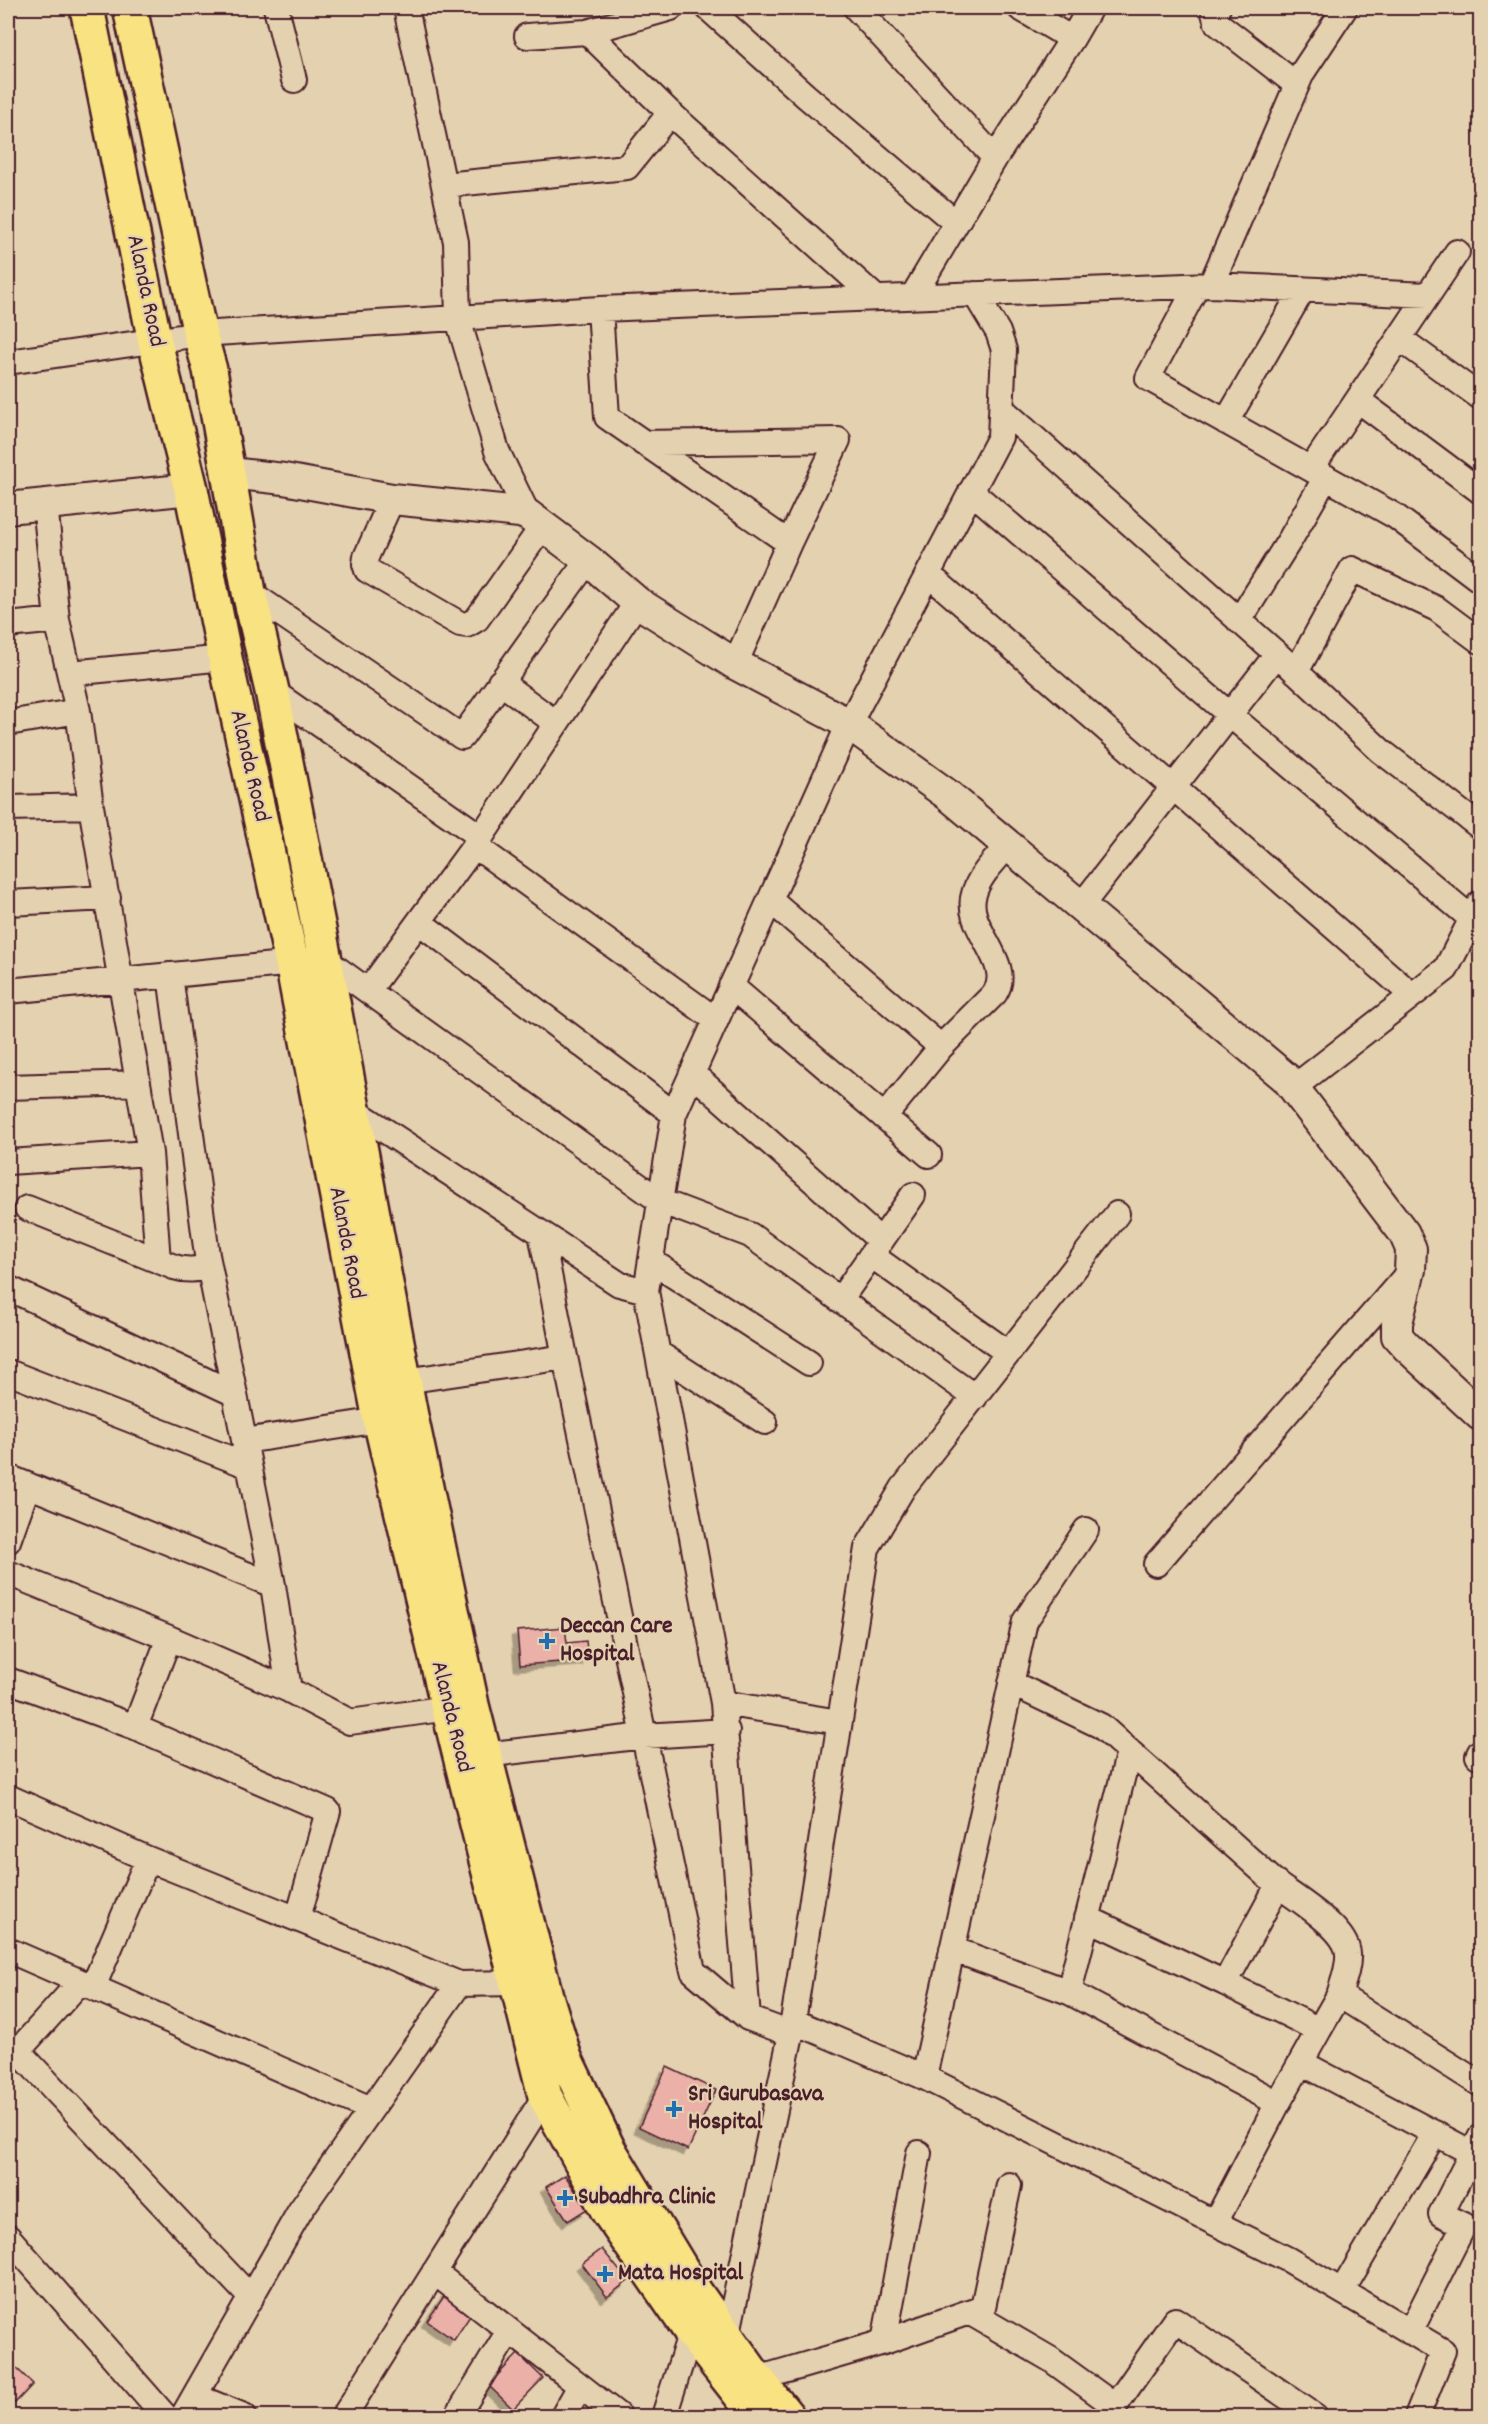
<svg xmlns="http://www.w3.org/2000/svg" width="1488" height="2424" viewBox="0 0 1488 2424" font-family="Dekko,sans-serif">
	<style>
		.building { fill: #ebb0a8; stroke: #4a1f2b; stroke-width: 1.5; filter: url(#shadow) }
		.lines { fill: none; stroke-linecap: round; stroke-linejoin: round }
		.minor-casing { stroke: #4a1f2b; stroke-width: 28 }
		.tertiary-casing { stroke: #4a1f2b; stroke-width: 34 }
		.primary-casing { stroke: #4a1f2b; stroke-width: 38 }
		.minor { stroke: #e4d1af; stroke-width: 24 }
		.tertiary { stroke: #e4d1af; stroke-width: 30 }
		.primary { stroke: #f8e281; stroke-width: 33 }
		.poi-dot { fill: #1f6fb2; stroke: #e4d1af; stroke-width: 2 }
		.labels { text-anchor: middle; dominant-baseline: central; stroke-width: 4.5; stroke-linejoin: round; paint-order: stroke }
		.street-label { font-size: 24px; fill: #4a1f2b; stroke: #e4d1af }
		.poi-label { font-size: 24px; font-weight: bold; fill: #4a1f2b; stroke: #e4d1af; text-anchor: start }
	</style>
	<defs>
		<filter id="shadow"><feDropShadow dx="-5.5" dy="5.5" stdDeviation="0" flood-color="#0004"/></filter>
	</defs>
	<rect width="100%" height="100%" fill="#e4d1af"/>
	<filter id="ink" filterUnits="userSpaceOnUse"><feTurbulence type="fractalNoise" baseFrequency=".0167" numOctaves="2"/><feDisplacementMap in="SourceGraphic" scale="12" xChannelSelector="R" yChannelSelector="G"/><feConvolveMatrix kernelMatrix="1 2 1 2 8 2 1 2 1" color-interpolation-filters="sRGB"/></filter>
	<g filter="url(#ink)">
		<path class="building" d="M565,1627L567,1643L586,1641L588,1660L520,1665L517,1631Z
			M667,2067L716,2090L688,2150L639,2127Z
			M565,2175L587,2209L568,2221L546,2187Z
			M602,2249L628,2281L607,2297L582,2264Z
			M447,2292L474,2310L454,2340L427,2321Z
			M518,2354L543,2378L513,2409L488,2385Z
			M11,2363L33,2384L15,2403L8,2396V2367Z"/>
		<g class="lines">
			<defs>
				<path id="minor" d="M276,8L294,80
					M406,8L456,242L458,319L497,451L528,515
					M671,8L587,32L670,113L876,298
					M708,8L806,96L956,223
					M856,8L995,158
					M1218,8L1214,13L1217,23L1297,85
					M527,36L587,32
					M1072,39L1090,8
					M444,185L627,167L670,113
					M1211,285L1302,73L1345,8
					M1197,286L1148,378L1395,516L1480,580
					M913,296L995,158L1072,39L1020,8
					M600,309L607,417L789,543
					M1399,338L1480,397
					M8,362L200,334L600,309L1211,285L1428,295
					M1358,400L1480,491
					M1003,410L1277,654
					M1226,422L1303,289
					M643,443L838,440L789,543L735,664
					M1311,469L1457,252
					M971,491L1230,715L1472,919
					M392,499L366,557L365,564L367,570L460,624L467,625L477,619L542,527
					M928,574L1412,995
					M249,592L462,737L588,560
					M1239,621L1291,538L1326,477
					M8,625L57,620
					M1296,672L1352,569L1437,609L1480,641
					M70,673L225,658
					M500,682L556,723
					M272,691L481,837L368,991
					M8,723L78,711
					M8,808L91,806
					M481,837L637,602
					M475,846L716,1020
					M770,900L941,1047L884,1117
					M8,903L108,898
					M1081,906L1277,654L1381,751L1480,827
					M419,922L674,1114
					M170,975L207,1255L273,1585L289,1690L350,1722L462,1706
					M731,986L929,1155
					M8,991L325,960L660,1201L750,1235L975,1397
					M941,1047L995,993C1015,963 963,927 974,894C979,875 996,860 1008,845
					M692,1073L881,1241
					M8,1087L138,1083
					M1293,1088L1446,969L1480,903
					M355,1111L619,1284L646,1291
					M150,1153L158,1261
					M8,1162L150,1153L91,806L78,711L57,620L45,504
					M27,1208L174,1267C187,1271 196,1270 209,1266
					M541,1233L565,1357L693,1971L748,2018
					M871,1255L1008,1353
					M651,1261L809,1363
					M8,1288L235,1394
					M840,1300L913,1195
					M658,1353L765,1422
					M8,1372L249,1466
					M405,1381L565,1357
					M244,1441L380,1420
					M8,1477L273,1585
					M8,1541L28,1485
					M1156,1564L1410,1271
					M8,1573L169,1638L289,1690
					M8,1680L135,1727L328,1811L298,1918
					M1011,1683L1101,1726L1278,1885L1225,1983L1319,2030L1339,1995L1480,2084
					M723,1703L839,1722
					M135,1727L169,1638
					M1129,1751L1069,1992L1278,2103L1319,2030
					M484,1755L644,1736L727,1731
					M1478,1756L1480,1752
					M8,1797L148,1859L459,1984L516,1983L531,1989
					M1278,1885C1297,1899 1347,1929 1348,1954C1349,1967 1343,1982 1339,1995
					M1087,1918L1225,1983
					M952,1949L1069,1992
					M8,1950L371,2109
					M93,1987L148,1859
					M793,2021L924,2077L1025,1621L1086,1530
					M791,2034L867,1548L903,1488L1117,1214
					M18,2051L251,2298
					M8,2062L80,1982
					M1302,2063L1472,2153
					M924,2077L1289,2260L1443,2351L1417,2416
					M1215,2223L1278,2103
					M8,2237L165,2416
					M434,2272L619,2416
					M1342,2291L1435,2133
					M969,2312L1050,2359L1115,2406
					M1410,2332L1464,2225L1441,2214L1480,2137
					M884,2342L919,2153
					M725,2347L791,2034L748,2018L723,1703L646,1291L674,1114L849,724L1000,437L1004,350L998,332L975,294
					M757,2379L884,2342L983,2307L1009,2185
					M195,2396L244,2416
					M183,2416L300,2211L459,1984
					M344,2416L545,2096
					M457,2416L509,2331
					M563,2416L580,2386
					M664,2416L695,2319
					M1108,2416L1175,2320L1315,2416"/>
				<path id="tertiary" d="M230,473L284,479L392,499L520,512L528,515L588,560L637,602L735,664L849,724L948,795L1286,1078L1404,1233L1411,1249L1410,1270L1397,1323V1336L1406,1346L1480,1415
					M8,508L191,489"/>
				<path id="primary" d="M87,8L155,342L191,489L225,658L292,963L380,1420L448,1708L545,2096L609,2213L691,2332L757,2416
					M130,8L200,334L210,370L249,592L272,691L325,960L411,1416L472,1705L546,1996L565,2058L608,2148L696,2293L757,2379L787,2416"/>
			</defs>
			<use href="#minor" class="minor-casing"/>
			<use href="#tertiary" class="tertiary-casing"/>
			<use href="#primary" class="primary-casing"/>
			<use href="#minor" class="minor"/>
			<use href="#tertiary" class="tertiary"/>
			<use href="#primary" class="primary"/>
		</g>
	</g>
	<g class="poi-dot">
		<path d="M544 1632h6v6h6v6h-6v6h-6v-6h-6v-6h6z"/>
		<path d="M671 2100h6v6h6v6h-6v6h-6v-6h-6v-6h6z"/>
		<path d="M562 2189h6v6h6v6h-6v6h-6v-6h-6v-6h6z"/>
		<path d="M602 2265h6v6h6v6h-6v6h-6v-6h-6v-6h6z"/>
	</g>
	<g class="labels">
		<g class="street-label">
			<text transform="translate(145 291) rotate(78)">Alanda Road</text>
			<text transform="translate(249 766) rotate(77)">Alanda Road</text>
			<text transform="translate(346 1243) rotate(79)">Alanda Road</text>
			<text transform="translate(451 1717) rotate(76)">Alanda Road</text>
		</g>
		<g class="poi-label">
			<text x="560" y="1627">Deccan Care<tspan x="560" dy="28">Hospital</tspan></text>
			<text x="688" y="2095">Sri Gurubasava<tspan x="688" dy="28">Hospital</tspan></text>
			<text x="578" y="2198">Subadhra Clinic</text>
			<text x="618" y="2274">Mata Hospital</text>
		</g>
	</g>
	<rect width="1488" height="2424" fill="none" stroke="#e4d1af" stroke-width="30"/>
	<rect x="15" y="15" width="1458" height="2394" fill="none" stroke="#4a1f2b" stroke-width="2" filter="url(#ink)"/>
</svg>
